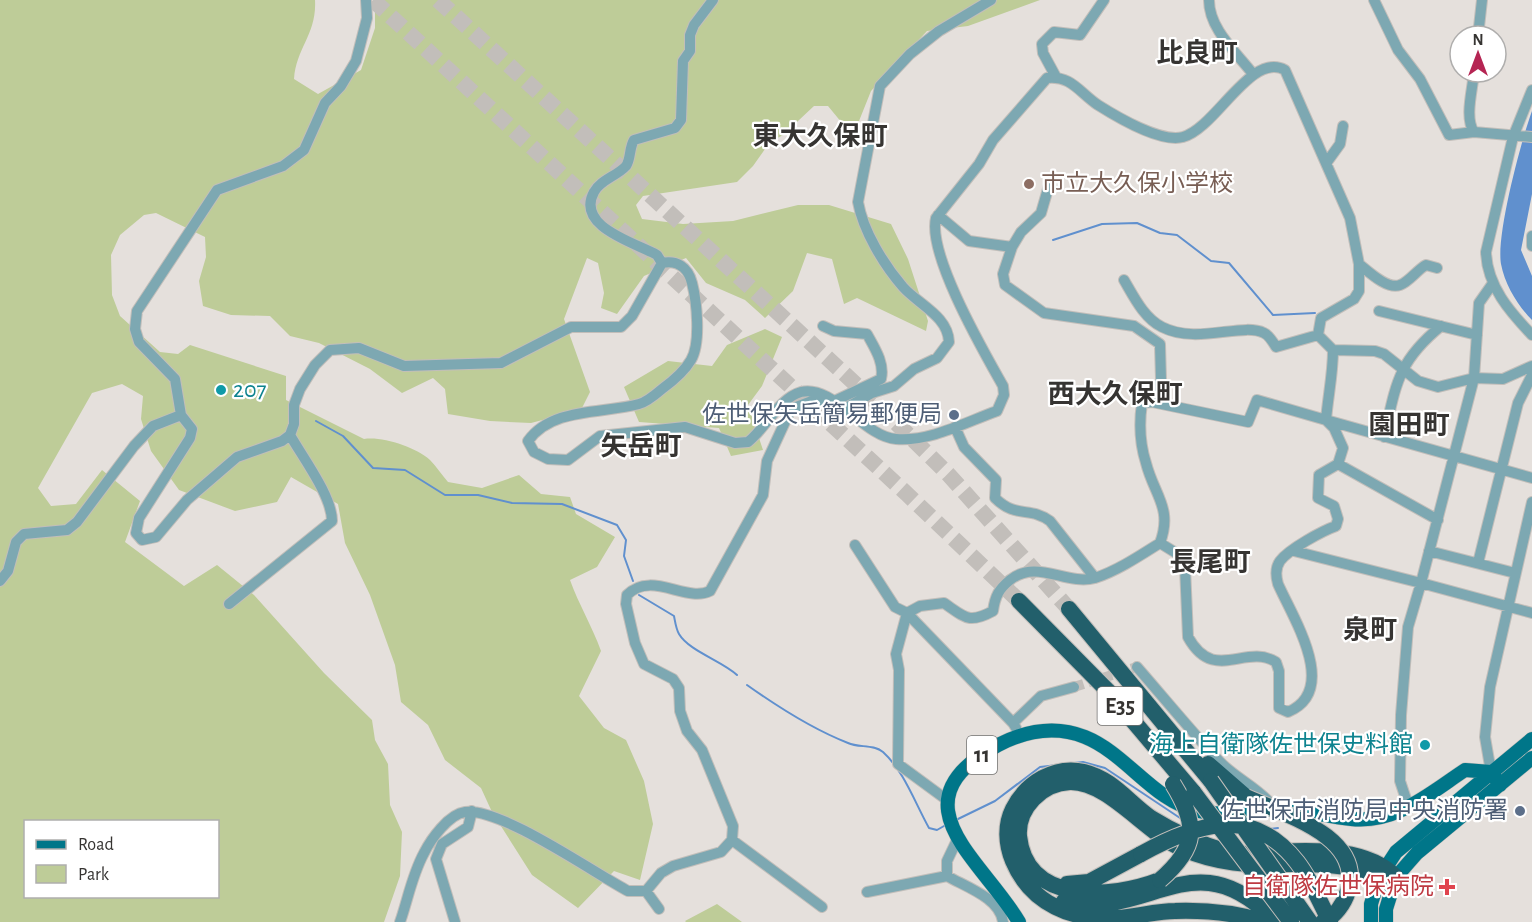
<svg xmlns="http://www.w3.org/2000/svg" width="1532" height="922" viewBox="0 0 1532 922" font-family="'Alegreya Sans','Noto Sans JP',sans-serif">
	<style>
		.green { fill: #becc98; fill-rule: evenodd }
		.water { fill: #6090ce }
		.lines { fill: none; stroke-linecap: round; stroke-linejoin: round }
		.stream { stroke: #6090ce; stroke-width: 2 }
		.minor-tunnel { stroke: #c2beba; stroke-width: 10; stroke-dasharray: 10 5; stroke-linecap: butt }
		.highway-tunnel { stroke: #c2beba; stroke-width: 16; stroke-dasharray: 16 8; stroke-linecap: butt }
		.minor-casing { stroke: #c2beba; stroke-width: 12 }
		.major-casing { stroke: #c2beba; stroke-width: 15 }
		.highway-casing { stroke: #c2beba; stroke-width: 18 }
		.minor { stroke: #7da8b2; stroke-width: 10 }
		.major { stroke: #007689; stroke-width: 14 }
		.highway { stroke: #225f6b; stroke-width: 16 }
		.highway-bridge-casing { stroke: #c2beba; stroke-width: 18; stroke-linecap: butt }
		.highway-bridge { stroke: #225f6b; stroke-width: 16 }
		.education-dot { fill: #8d6e63; stroke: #fff; stroke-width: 2 }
		.culture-dot { fill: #0f9aa8; stroke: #fff; stroke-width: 2 }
		.service-dot { fill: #5c6f8a; stroke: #fff; stroke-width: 2 }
		.health-dot { fill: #e0444e; stroke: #fff; stroke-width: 2 }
		.labels { text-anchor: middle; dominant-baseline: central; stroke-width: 4.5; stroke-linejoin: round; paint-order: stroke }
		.shield { fill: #fff; stroke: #727170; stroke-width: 1.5 }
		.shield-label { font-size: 22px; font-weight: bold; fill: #363432 }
		.education-label { font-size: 24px; fill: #785e54; stroke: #fff; text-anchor: start }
		.culture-label { font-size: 24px; fill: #0d838f; stroke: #fff; text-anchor: start }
		.service-label { font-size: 24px; fill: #4e5e75; stroke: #fff; text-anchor: end }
		.health-label { font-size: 24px; fill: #be3a42; stroke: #fff; text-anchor: end }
		.quarter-label { font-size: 27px; font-weight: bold; fill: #363432; stroke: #fff }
	</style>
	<rect width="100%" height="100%" fill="#e5e0dc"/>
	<path class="green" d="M0,0H315C317,34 296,48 294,79L318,94L361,70L375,28V0H1040L968,26L927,31L871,91L857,126L842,123L828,106H814L783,135L770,142L753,166L737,182L643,196L636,205L642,219L683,224L733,221L798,205H829L891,224L908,259L928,321L926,331L857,298L844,304L832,259L807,253L793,291L765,318L745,300L706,283L686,258L644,276L617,314L601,308L604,293L598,263L587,258L564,319L590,392L581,410L531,423L490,421L448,414L445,389L433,378L402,393L370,369L319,343L290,336L270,316L231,315L203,306L199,281L206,257L205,237L156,213L144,215L120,235L111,255L112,295L120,316L160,352L178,354L190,345L286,376V400L364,439C382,436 416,447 430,460C436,466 442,475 448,482L482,488L519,475L541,494L570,497L576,514L615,537L597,567L570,580C579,605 592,626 601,651L579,696L604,728L626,740L644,781L653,824L640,880L614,871L578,908L532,875L492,812L481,788L445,760L428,725L401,702L395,665L370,595L345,543L338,504L291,477L277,502L235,511L179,490L151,451L141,419L143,396L122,384L92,393L38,488L51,506L76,504L102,470L140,501L125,542L184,586L217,565L254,595L324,673L372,720L375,740L388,764L390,805L402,832L400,876L384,922H0ZM26,822H218V896H26Z
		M765,329L782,337L762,386L748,405L763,450L731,456L719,428L639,422L624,387L668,361L712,366L727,345Z
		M717,904L742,922H686L685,921Z"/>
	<path class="water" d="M1532,111V194L1521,250L1532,276V320C1518,306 1505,285 1501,264C1496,235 1521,141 1532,111Z"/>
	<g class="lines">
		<path class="stream" d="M1053,240L1102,224L1137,223L1160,233L1177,235L1211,261L1229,263L1273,315L1315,313
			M316,421L343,436L373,468L405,470L445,495H478L512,503L562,504L617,525L626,540L624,556L633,581
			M639,595L674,616C675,621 676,629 679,634C689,651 722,661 737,675
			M747,685C778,707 812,729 848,743C859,748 873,744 883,752C904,771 915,803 929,828L937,830L944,826
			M958,819L995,801L1040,767L1083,762L1105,768L1180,818
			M1269,829L1278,828"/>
		<path class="minor-tunnel" d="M1074,687L1137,667"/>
		<path class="highway-tunnel" d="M373,0L908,495L1019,601
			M438,0L875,402L948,474L1069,609"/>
		<defs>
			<path id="minor" d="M366,0L367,18L356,61L341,86L325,103L304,150L283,166L217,190L137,311L135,329L139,342L175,379L181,415L192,429L190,438L139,518L136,533L142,540L156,537L187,500L237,457L282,441L290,435L294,424V405L300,389L315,365L330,350L359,348L404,366L501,363L571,327H621L632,316L662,263C677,260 688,267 692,283C697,302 701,343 691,360C684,372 673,381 662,389C655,395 647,402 639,404C603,414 552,407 528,441L534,452L548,459L568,460L600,436L685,427L735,443L748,442C765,429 779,398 801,392C833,384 864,437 896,439C930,442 966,422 997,411L1004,395L1003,386C984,352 927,254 936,218L979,164L993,140L1047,78C1071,75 1080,93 1098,105C1117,117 1161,143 1183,137C1216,128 1251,51 1285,70L1350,218L1359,264V291L1354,299L1321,318L1318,335L1333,350L1375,351L1384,354L1418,381L1438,387L1474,378L1503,379L1532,366
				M1209,0C1209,29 1236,52 1253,74
				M1374,0L1398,50L1420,79L1449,135L1474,132
				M1478,36L1482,0
				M1474,72C1473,88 1464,118 1474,132L1532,137
				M1056,77L1043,53L1042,44L1054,32L1080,35L1104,0
				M1532,90L1513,137L1486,252C1487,286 1510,312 1532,335
				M1327,162L1340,144L1343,126
				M1050,182L1041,213L1021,232L1012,247L1003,274L1005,285L1044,313L1134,326L1160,344L1161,380L1152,402
				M938,215L969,241L1012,247
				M1532,236V246
				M662,263L657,255C636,243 575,227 594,192C600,180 617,176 626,166C631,159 629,148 634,140L675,128L681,120L683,61L690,51V35L694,25L713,0
				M1359,264C1368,271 1387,290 1400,285C1409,282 1417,270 1426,265L1437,268
				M1124,280C1134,297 1144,318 1162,327C1197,345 1242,322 1264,333C1269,335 1273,342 1276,347L1318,335
				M1379,311L1477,335
				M1333,350C1333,374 1328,396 1326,420L1532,478
				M844,409L872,393L894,386L914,369L937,358L949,342C948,316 919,305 903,287C884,265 863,231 858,202L880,86L910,54L939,31L991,0
				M955,427L964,447L996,480L995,498C1016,519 1030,506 1050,521L1095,578
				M1384,437C1396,385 1397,362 1441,326
				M1338,464L1438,520
				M855,545L895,607L907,613L1013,723
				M1294,551L1421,583L1474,378L1479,303L1493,283
				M1429,551L1515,573
				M1478,563L1518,403L1532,375
				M0,581L8,571L16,542L24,534L67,530L77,522L134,446L153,426L181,415
				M229,604L332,521C332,496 303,458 290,435
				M1137,667C1164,698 1191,731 1219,761C1235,778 1257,787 1272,805
				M1016,728L1013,723L1041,696L1074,687
				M1491,772L1485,737L1490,687L1532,502
				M947,800L898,764L899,670L896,654L907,613L920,606L944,603C966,618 969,624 993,611C995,596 999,589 1010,580C1037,558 1066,586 1095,578C1117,571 1141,555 1160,543C1173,508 1154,495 1146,463C1140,444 1139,423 1142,403L1152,402L1248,422L1257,400L1326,420L1334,428L1343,448L1338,464L1319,475L1318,498L1334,506L1338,519L1336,526C1322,531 1289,549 1280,561C1275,568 1276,577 1278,584C1293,618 1340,690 1288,712L1279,708V671L1276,662C1245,643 1214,684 1188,637L1185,567L1181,556L1160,543
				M1409,808L1400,781L1401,715L1408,627L1421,583L1532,613
				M732,840L822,907
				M947,876V861L957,840
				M646,891L659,909
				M867,892L947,876C966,887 1000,898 1003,922
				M400,922C408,899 412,875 424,853C431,839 449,814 465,812C500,807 594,873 628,891H646L661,873L673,866L721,852L732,840L733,826L702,750L687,731L680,711L679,688L673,679L644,664L635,643L626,604L627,595C651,570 686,603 710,591L763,495L767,461L791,409L812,401L826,405L881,379C885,363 874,347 867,334L834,331L823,326
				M455,922L436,859L442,844L468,827L472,811"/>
			<path id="major" d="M1019,922C982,859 891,802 998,745C1025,731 1055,725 1085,737C1127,754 1153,801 1198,811C1224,817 1249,810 1275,809C1302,808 1325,817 1351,819C1396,824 1430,793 1465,770L1491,772L1500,785
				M1371,922V904L1379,878L1396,852L1532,739
				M1386,922V909L1396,877L1417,853L1532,758"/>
			<path id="highway" d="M1019,601L1107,690L1194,793
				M1069,609L1211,781
				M1208,764L1246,797
				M1160,880C1112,899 1026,905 1019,836C1017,808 1042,783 1070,782C1108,781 1146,833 1181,848C1240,874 1279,859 1338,866C1358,868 1375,878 1396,877
				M1067,884L1089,882L1141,854
				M1064,901C1149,922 1194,835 1276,922
				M1265,922C1236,913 1206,910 1175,911C1156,911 1136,917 1117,918C1073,921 1031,904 1013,861C1006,844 1005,825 1013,809C1026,783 1055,765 1084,772C1113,779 1129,803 1151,818C1175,833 1203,845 1230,853C1241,856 1255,853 1266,852C1308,851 1364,845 1396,877"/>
		</defs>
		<use href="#minor" class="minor-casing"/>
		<use href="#major" class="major-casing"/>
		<use href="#highway" class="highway-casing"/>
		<use href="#minor" class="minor"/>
		<use href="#major" class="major"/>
		<use href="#highway" class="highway"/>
		<defs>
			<path id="highway-bridge" d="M1211,781L1310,922
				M1194,793L1291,922
				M1246,797C1283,814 1364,836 1348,891C1344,904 1335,916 1323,922
				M1141,854C1195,824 1252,804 1297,862C1311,880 1320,902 1330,922
				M1160,880C1197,848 1199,826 1173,784"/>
		</defs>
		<use href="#highway-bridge" class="highway-bridge-casing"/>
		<use href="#highway-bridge" class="highway-bridge"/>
	</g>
	<circle class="education-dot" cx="1029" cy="184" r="6"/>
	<g class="culture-dot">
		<circle cx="221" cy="390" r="6"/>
		<circle cx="1425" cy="745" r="6"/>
	</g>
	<g class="service-dot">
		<circle cx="954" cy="415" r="6"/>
		<circle cx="1520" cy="811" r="6"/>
	</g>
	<path class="health-dot" d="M1444 878h6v6h6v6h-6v6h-6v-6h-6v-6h6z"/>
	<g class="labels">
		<g class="shield">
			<rect x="1097.5" y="687" width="45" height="38" rx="4.5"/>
			<rect x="967" y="736" width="30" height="38" rx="4.5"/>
		</g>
		<g class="shield-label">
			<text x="1120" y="706">E35</text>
			<text x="982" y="755">11</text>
		</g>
		<g class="education-label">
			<text x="1041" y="184">市立大久保小学校</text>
		</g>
		<g class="culture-label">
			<text x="233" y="390">207</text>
			<text x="1413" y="745" text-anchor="end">海上自衛隊佐世保史料館</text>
		</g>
		<g class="service-label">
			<text x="942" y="415">佐世保矢岳簡易郵便局</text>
			<text x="1508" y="811">佐世保市消防局中央消防署</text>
		</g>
		<g class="health-label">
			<text x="1434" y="887">自衛隊佐世保病院</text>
		</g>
		<g class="quarter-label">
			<text x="1197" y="53">比良町</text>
			<text x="820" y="136">東大久保町</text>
			<text x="1115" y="394">西大久保町</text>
			<text x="1409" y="425">園田町</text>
			<text x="641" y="446">矢岳町</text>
			<text x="1210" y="562">長尾町</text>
			<text x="1370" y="630">泉町</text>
		</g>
	</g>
	<rect x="24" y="820" width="195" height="78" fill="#ffffff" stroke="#afaead" stroke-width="1.5"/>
	<rect x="36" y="840" width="30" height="9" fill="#007689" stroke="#afaead" stroke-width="1.5"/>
	<text x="78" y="850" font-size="18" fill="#363432">Road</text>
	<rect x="36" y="865" width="30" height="18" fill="#becc98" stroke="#afaead" stroke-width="1.5"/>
	<text x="78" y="880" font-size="18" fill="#363432">Park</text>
	<g transform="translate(1478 54)"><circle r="28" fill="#ffffff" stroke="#afaead" stroke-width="1.5"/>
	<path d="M0-4.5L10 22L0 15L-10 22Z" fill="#b52553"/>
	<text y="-9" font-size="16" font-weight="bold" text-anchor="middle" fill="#363432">N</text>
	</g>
</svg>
